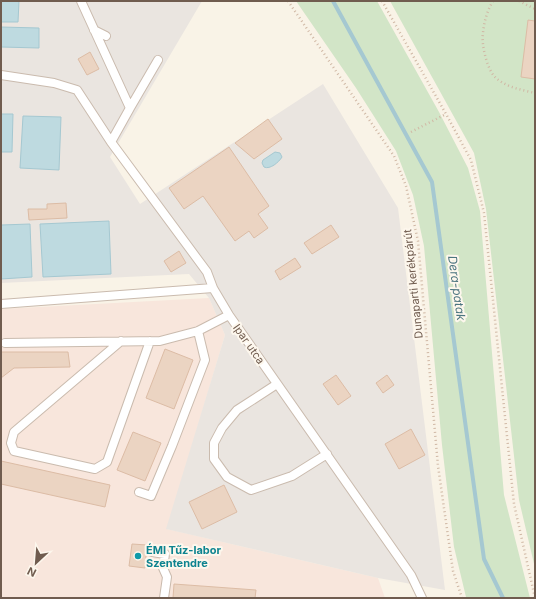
<svg xmlns="http://www.w3.org/2000/svg" width="536" height="599" viewBox="0 0 536 599" font-family="Inter,sans-serif">
	<style>
		.commercial { fill: #f8e6dc }
		.industrial { fill: #eae5e0 }
		.green { fill: #d2e5c7 }
		.water { fill: #bedae0; stroke: #a5c8d1 }
		.lines { fill: none; stroke-linecap: round; stroke-linejoin: round }
		.stream { stroke: #a5c8d1; stroke-width: 4 }
		.building { fill: #ebd4c2; stroke: #dcbca5 }
		.lane-casing { stroke: #cabbae; stroke-width: 10 }
		.path { stroke: #d0b8a5; stroke-width: 2.5; stroke-dasharray: 1 3; stroke-linecap: butt }
		.lane { stroke: #fff; stroke-width: 8 }
		.culture-dot { fill: #0f9aa8; stroke: #fdf7ed; stroke-width: 1.5 }
		.labels { text-anchor: middle; dominant-baseline: central; stroke-width: 4; stroke-linejoin: round; paint-order: stroke }
		.street-label { font-size: 11px; fill: #705c4f; stroke: #fdf7ed }
		.culture-label { font-size: 11px; font-weight: bold; fill: #0d838f; stroke: #fdf7ed; text-anchor: start }
		.water-label { font-size: 12px; font-style: italic; fill: #4c7580; stroke: #fdf7ed }
	</style>
	<rect width="100%" height="100%" fill="#f9f3e7"/>
	<path class="commercial" d="M209,298L225,335L167,529L378,578L385,598H1V309Z"/>
	<path class="industrial" d="M1,1H202L110,157L140,204L323,84L398,208L445,590L378,578L166,529L225,335L209,298L189,274L1,283Z"/>
	<path class="green" d="M296,1H377L439,112L468,168L480,211L504,495L530,598L466,597L454,547L442,445L424,246L413,195L396,151L356,88Z
		M390,1H535V568L519,500L486,209L474,153Z"/>
	<path class="water" d="M1,1H19L18,22H1Z
		M1,27L39,28V48L1,47Z
		M1,114H13L12,152H1Z
		M23,116L61,117L59,170L20,168Z
		M275,152L280,153L282,157C279,162 270,170 264,167L262,163L263,160Z
		M109,221L111,274L43,277L40,224Z
		M30,224L32,277L1,279V225Z"/>
	<g class="lines">
		<path class="stream" d="M333,1L432,182L484,559L503,598"/>
	</g>
	<path class="building" d="M528,20L535,21V79L521,77Z
		M90,52L99,69L87,75L78,59Z
		M268,119L282,139L254,159L235,143Z
		M229,147L269,206L258,214L268,228L254,238L249,231L235,241L203,196L184,209L169,188Z
		M66,203L67,218L29,220L28,209H47V204Z
		M331,225L339,237L312,254L304,243Z
		M179,251L186,263L171,272L164,261Z
		M295,258L301,267L280,280L275,271Z
		M165,349L193,360L174,409L146,398Z
		M1,352H68L70,367L14,368L1,378Z
		M336,375L351,396L338,405L323,384Z
		M387,375L394,385L383,393L376,383Z
		M411,429L425,455L399,469L385,444Z
		M133,432L161,443L145,481L117,470Z
		M1,461L110,485L105,507L1,484Z
		M224,485L237,512L202,529L189,502Z
		M132,544L147,545L145,568L129,566Z
		M174,584L256,590L255,598H173Z"/>
	<g class="lines">
		<defs>
			<path id="lane" d="M81,1L130,108L111,142
				M94,30L106,36
				M1,75L54,83L77,90L111,142L207,272L213,288L229,315L411,575L422,598
				M130,108L158,60
				M1,304L213,288
				M121,341L14,432L11,443L14,451L95,469L107,462L150,341
				M5,343L160,341L198,331L229,315
				M277,384L237,410L222,428L214,443V459L227,477L251,490L292,476L327,454
				M139,492L151,496L172,446L205,360L198,331
				M152,552L165,554L163,568L167,577L164,598"/>
		</defs>
		<use href="#lane" class="lane-casing"/>
		<path class="path" d="M288,1L394,156L406,186L418,241L438,466L453,571L462,598
			M382,1L446,114L471,160L484,213L514,504L535,598
			M493,1C487,11 484,22 483,33C481,44 487,69 495,77C505,87 522,90 535,93
			M519,1L535,9
			M411,132L446,114"/>
		<use href="#lane" class="lane"/>
	</g>
	<circle class="culture-dot" cx="138" cy="556" r="4"/>
	<g class="labels">
		<g class="street-label">
			<text transform="translate(413 284) rotate(-96)">Dunaparti kerékpárút</text>
			<text transform="translate(249 344) rotate(55)">Ipar utca</text>
		</g>
		<g class="culture-label">
			<text x="146" y="550">ÉMI Tűz-labor<tspan x="146" dy="13">Szentendre</tspan></text>
		</g>
		<g class="water-label">
			<text transform="translate(457 288) rotate(82)">Dera-patak</text>
		</g>
	</g>
	<rect width="536" height="599" fill="none" stroke="#705c4f" stroke-width="4"/>
	<g transform="translate(36 563) rotate(206)" stroke="#fdf7ed" stroke-width="3" paint-order="stroke">
	<path d="M0-3L7 15L0 10L-7 15Z" fill="#705c4f"/>
	<text y="-6" font-size="11" font-weight="bold" text-anchor="middle" fill="#705c4f">N</text>
	</g>
</svg>
